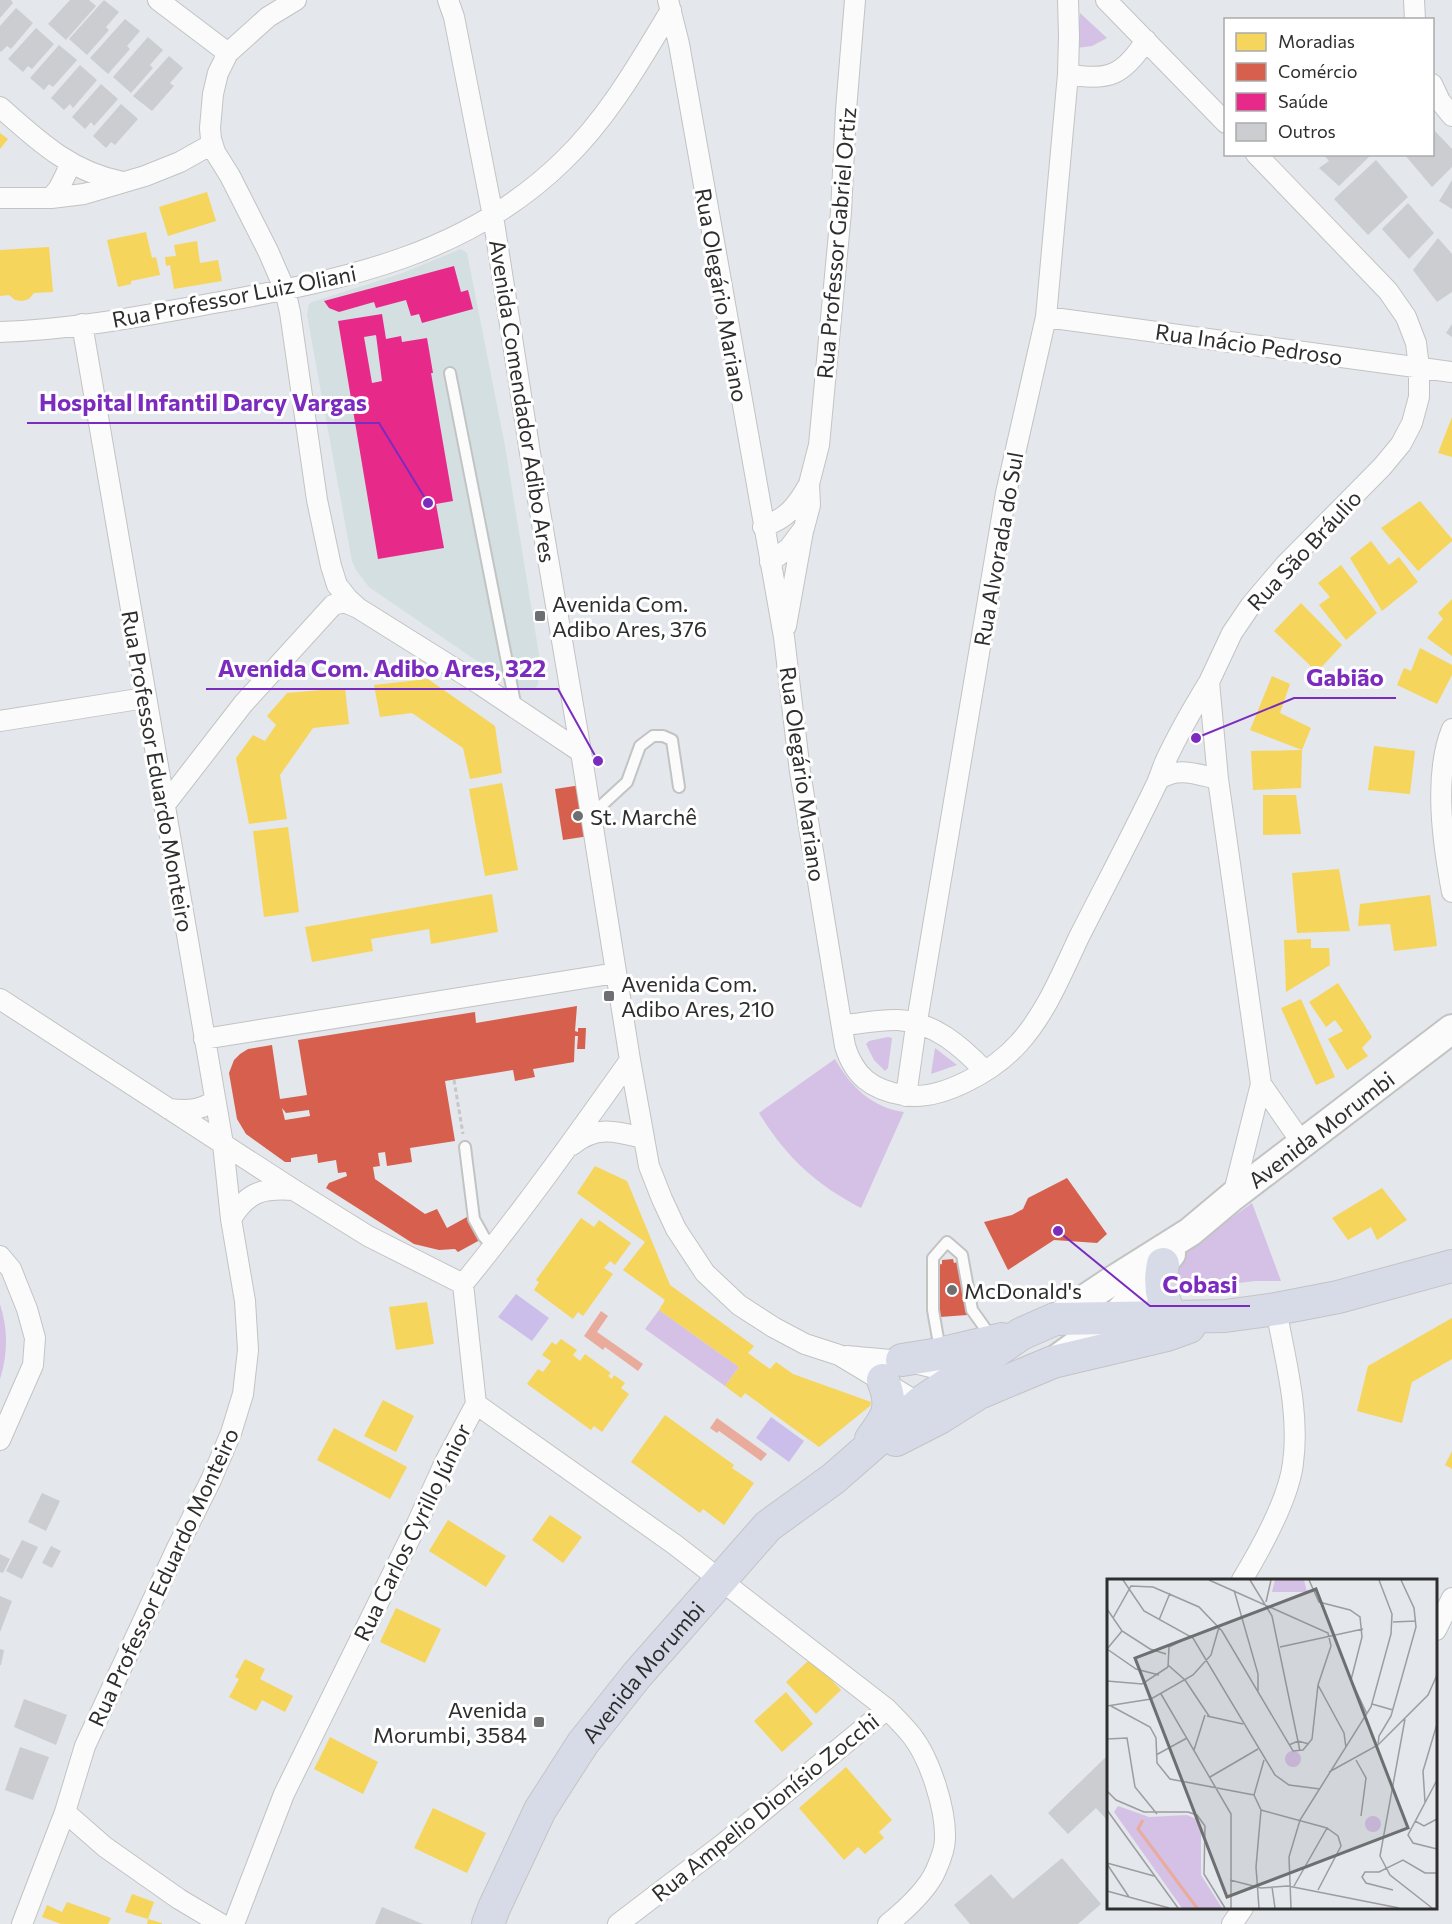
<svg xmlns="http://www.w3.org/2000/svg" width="1452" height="1924" viewBox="0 0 1452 1924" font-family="Commissioner,sans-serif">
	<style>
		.medical { fill: #d3dfe0 }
		.green { fill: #d5c0e6 }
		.pitch { fill: #ccbeea }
		.water { fill: #e9ab9b }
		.homes { fill: #f6d55c }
		.shops { fill: #d6604d; fill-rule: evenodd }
		.health { fill: #e7298a; fill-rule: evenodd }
		.building { fill: #cbcdd0 }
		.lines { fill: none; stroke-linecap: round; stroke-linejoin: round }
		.service-casing { stroke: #c2c3c3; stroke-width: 14 }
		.minor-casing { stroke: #c2c3c3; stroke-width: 22 }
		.secondary-casing { stroke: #c2c3c3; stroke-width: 32 }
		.primary-casing { stroke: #c4c4c6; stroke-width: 34 }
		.path { stroke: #c7c7c8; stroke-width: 3; stroke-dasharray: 4.5 3; stroke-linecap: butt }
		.service { stroke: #fbfbfc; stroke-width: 10 }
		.minor { stroke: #fbfbfc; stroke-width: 20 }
		.secondary { stroke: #fbfbfc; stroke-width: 28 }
		.primary { stroke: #d6dbe7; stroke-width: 32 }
		.poi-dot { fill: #6e6f70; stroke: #fff; stroke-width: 2 }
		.labels { text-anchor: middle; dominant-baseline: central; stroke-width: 6; stroke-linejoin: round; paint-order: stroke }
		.street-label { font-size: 22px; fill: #2e2e2e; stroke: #fff }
		.poi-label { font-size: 22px; fill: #2e2e2e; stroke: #fff; text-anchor: start }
		.inset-river { fill: none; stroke: #e9ab9b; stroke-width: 3 }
		.inset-road { fill: none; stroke: #9b9d9f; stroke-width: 1.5 }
		.view { fill: #6e6f70; fill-opacity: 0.15; stroke: #6e6f70; stroke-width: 3 }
		.inset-edge { fill: none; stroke: #2e2e2e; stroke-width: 3 }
		.leader { fill: none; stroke: #7b2cbf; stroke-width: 2 }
		.callout-dot { fill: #7b2cbf; stroke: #fff; stroke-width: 2 }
		.callout-label { font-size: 24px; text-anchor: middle; font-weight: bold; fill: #7b2cbf; stroke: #fff; stroke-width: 6; stroke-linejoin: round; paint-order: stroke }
	</style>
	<rect width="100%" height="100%" fill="#e4e7eb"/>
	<path class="medical" d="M461,249L467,253L505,446L541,667L537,687L531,690H523L477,661L369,587L356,570L352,561L307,315L309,304L312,302L400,274Z"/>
	<path class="green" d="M1080,13L1107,38L1092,46L1076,48Z
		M888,1037L892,1038L888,1068L885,1071L874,1060L866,1044L869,1041Z
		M935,1048L957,1065L931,1074Z
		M835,1059C850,1086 872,1108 904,1112L861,1208C816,1185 785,1156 759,1113Z
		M1252,1203L1281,1281H1255L1182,1290L1168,1285L1181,1255Z
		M0,1304C8,1329 8,1354 0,1379Z
		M659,1310L739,1367L725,1386L645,1329Z"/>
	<path class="pitch" d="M516,1294L549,1318L532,1341L498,1317Z
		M771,1417L804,1441L789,1462L756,1438Z"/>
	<path class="water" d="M601,1311L608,1316L597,1332L643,1364L638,1371L605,1347L603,1350L584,1336Z
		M717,1418L767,1454L761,1461L719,1431L717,1433L710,1428Z"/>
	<path class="homes" d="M0,133L8,139L0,149Z
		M207,192L216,221L168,236L159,207Z
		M146,232L152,258L156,257L160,275L131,281V284L118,287L107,240Z
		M197,241L200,263L218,260L222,281L174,289L170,265L166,266L165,257L176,256L174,245Z
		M49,247L53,292L34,293L29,299L22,301L15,300L9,295L0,296V250Z
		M1452,417V457L1438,453Z
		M1420,501L1452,539V541L1418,571L1381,528Z
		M1371,541L1389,565L1399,557L1418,582L1382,611L1350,558Z
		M1341,565L1377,613L1346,640L1319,605L1330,597L1318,583Z
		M1452,599V656L1427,638L1443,619L1438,613Z
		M1301,603L1342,645L1317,672L1274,631Z
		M1420,648L1452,665V675L1437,704L1397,685L1404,668L1411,671Z
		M1272,676L1290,684L1280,713L1311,728L1302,750L1301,788L1253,790L1251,751L1302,750L1250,730Z
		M428,679L495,726L502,773L470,779L463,748L412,713L380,717L374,685Z
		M345,688L349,724L313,728L280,775L287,819L249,824L236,758L253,735L265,741L276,725L267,716L287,693Z
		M1374,746L1415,751L1410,794L1368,790Z
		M502,783L518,870L485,876L469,789Z
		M1263,795H1296L1301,834L1263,835Z
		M288,827L299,912L264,917L253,831Z
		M1339,869L1350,931L1297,933L1292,873Z
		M492,894L498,932L431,944L429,929L371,939L373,951L312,962L305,927Z
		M1430,895L1437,946L1394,951L1390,924L1358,926L1360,904Z
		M1311,939V948H1329L1330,965L1286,992L1284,940Z
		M1338,983L1372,1037L1362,1048L1368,1056L1347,1070L1328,1039L1343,1031L1335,1020L1326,1027L1309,1002Z
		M1301,999L1335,1077L1316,1085L1281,1008Z
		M595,1166L627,1181L670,1285L754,1346L748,1353L770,1369L776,1362L793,1374L871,1402L870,1406L819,1447L745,1393L741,1398L725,1386L739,1367L659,1310L665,1300L623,1270L645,1242L577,1193Z
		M1382,1188L1407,1220L1377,1240L1371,1227L1348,1240L1332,1218Z
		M581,1218L594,1227L599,1220L631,1243L615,1265L610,1261L604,1268L613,1274L583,1316L578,1312L573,1319L534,1290L539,1282L536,1280Z
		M427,1302L434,1344L396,1350L389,1307Z
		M1452,1318V1359L1412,1382L1402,1423L1357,1411L1368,1366Z
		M561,1339L577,1350L573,1355L580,1361L585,1354L611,1373L608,1376L612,1379L614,1375L625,1383L621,1388L629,1394L602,1432L594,1426L591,1430L527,1384L538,1369L543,1372L551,1361L542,1355L552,1342L556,1345Z
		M383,1400L414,1416L396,1452L364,1436Z
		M665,1415L734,1465L732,1468L754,1483L724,1525L703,1509L700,1513L631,1462Z
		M334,1428L407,1467L390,1499L317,1460Z
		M1452,1451V1469L1445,1465Z
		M550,1515L582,1537L563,1563L532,1540Z
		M448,1520L506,1556L486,1587L429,1551Z
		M396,1608L441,1629L425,1663L380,1642Z
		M811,1658L841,1690L816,1714L786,1682Z
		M245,1659L265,1669L260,1679L293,1696L285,1712L262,1700L256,1711L229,1697L239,1679L235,1677Z
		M786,1692L813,1724L782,1752L754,1721Z
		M330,1737L378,1762L363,1794L314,1769Z
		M846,1767L892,1820L879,1832L884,1838L865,1854L858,1847L844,1860L799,1808Z
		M433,1808L486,1833L467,1873L414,1848Z
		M132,1894L154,1902L148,1919L125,1912Z
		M67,1902L111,1918L108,1924H61L42,1917L47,1905L62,1912Z
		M148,1919L162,1923V1924H147Z"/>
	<path class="shops" d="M581,785L589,836L563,840L555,789Z
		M577,1006L575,1031L578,1032V1028H586L585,1049H577L578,1036H575L574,1062L533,1069L535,1077L515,1081L513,1070L445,1081L455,1141L410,1148L412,1162L387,1166L385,1152L378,1153L380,1166L373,1167L375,1179L425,1214L437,1209L447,1228L467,1217L480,1240L458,1252L455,1249L439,1250L414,1244L326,1188L329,1183L347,1176L346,1172L338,1173L336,1160L318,1163L317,1154L291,1158V1162H285L246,1134L237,1119L229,1073L234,1060L240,1054L248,1049L272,1045L280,1099L307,1095L298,1040L475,1012L476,1023ZM282,1108L286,1113L309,1110L310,1116L285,1120Z
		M1067,1178L1107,1234L1097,1243L1054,1240L1008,1270L984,1222L1012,1215L1023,1209L1028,1198Z
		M953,1259L954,1263L961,1261L967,1315L940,1317L937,1265L942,1264V1260Z"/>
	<path class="health" d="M454,266L461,292L468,290L473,309L422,323L419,314L411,316L406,300L376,308L374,302L339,312L329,308L324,301Z
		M382,314L386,339L401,336L402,342L427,338L433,373H431L453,501L436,504L444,548L378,559L338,321ZM376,335L382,381L372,383L364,337Z"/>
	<path class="building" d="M0,0H11L13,3L0,18Z
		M70,0H89L96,6L66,40L48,24Z
		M104,0L119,12L106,27L109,30L87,55L69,39Z
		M16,8L33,23L11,49L7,46L1,52L0,51V26Z
		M125,19L140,31L127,46L130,49L108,74L90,58Z
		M36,28L54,44L32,69L28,66L23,72L8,59Z
		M148,37L163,50L150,65L153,68L131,93L113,77Z
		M59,45L77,60L53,87L49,84L44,90L30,78Z
		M169,56L183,68L170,83L174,86L152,111L133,96Z
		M80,65L97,80L73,108L70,104L64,110L51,98Z
		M101,84L118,99L94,126L91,122L85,129L72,117Z
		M121,104L138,119L115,145L111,142L106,148L93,136Z
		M1432,128L1452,149V167L1432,187L1404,154H1432Z
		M1323,154H1369L1370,156L1339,186L1319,168L1329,161Z
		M1376,160L1408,197L1368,235L1334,199Z
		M1452,180V209L1439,201Z
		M1408,203L1434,233L1409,259L1382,229Z
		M1438,238L1452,254V292L1437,302L1413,270Z
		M1452,324V337L1446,333Z
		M42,1493L60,1501L46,1531L28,1522Z
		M22,1540L38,1547L22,1579L6,1571Z
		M51,1546L61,1551L52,1568L42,1563Z
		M0,1554L10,1559L3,1573L0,1572Z
		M0,1596L12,1601L0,1632Z
		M0,1649L4,1650L1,1665H0Z
		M24,1699L67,1715L56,1745L14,1727Z
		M20,1747L49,1757L33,1800L5,1790Z
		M1108,1755V1821L1096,1808L1068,1834L1048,1813Z
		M1062,1858L1101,1904L1078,1924H970L954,1905L991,1874L1013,1899Z
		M382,1907L423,1924H375Z"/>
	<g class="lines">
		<defs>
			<path id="service" d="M450,373L516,708
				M591,815L627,782L640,746L653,736H663L672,740L679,787
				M465,1147L474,1219L484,1237L494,1247
				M940,1350L933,1310V1258L947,1242L962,1255L972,1310L992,1338"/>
			<path id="minor" d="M158,0L228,53
				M296,0L268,17L228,53L218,73L213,94L210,128L211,139L215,152L230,176L268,251L285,290L290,312L317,500L331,566L337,585L348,599L358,608
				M448,0L454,17L493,216L530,453L581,752L630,1060L649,1166L662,1199L676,1229L705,1273L739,1305L773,1327L805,1344L839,1355L927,1408
				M668,0L679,44L784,637L800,772L845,1046C854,1076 872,1090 903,1095C941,1102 995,1070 1019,1043C1046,1013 1062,973 1079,937C1105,886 1132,835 1157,783C1160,776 1162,769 1165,762C1178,734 1193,708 1209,682
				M1106,0L1226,123
				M1414,0L1415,20
				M1068,74C1108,82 1124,75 1146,40
				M1432,84L1440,101L1452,116
				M0,107C38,141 71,172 123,182
				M0,198H51L84,194L145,176L180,162L205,148
				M51,198L59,188L71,164
				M1046,317L1452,372
				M0,332C74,330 148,315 220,302C347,279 468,254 563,161C608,118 639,63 671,10
				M763,527C787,518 796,507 808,486
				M770,562L789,548L804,528L810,505L809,484L819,445L841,212L846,110L855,0
				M786,626L803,531
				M0,721L145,698
				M1452,729C1433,775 1443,844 1452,892
				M1158,780C1177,766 1196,774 1218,779
				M164,806L243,704L333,605L344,602L358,608L481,685L581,752
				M0,999L294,1190L368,1236L463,1284
				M842,1025C860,1024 880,1019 898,1020C934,1022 961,1046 985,1071
				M204,1039L616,973
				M1261,1084L1302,1143
				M906,1096L915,1033L1006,493L1046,317L1068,74L1069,36L1068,0
				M169,1109C187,1111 199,1111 214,1101
				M572,1145C596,1125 616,1131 643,1138
				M1233,1196L1261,1084L1218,779L1209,682L1232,633L1251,605L1285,565L1382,467L1401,444L1412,423L1419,397V367L1416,343L1406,317L1388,291L1256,154
				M231,1219C248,1191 263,1188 294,1190
				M0,1256L11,1269L27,1309L35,1338L33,1365L0,1440
				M847,1356C882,1360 936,1360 964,1382
				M476,1404L674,1544L887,1709L723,1844L618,1924
				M1242,1580C1260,1550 1289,1498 1293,1463C1300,1412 1285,1359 1276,1309
				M1436,1630L1452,1598
				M887,1709C895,1717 904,1726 912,1736C930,1759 946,1809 945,1839C945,1848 940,1861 936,1870C928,1889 904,1911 888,1924
				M65,1812L105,1847L179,1899L221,1924
				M22,1924L65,1812L85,1746L177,1548L211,1480L231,1433L243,1394L248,1350L245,1301L231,1219L223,1144L82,324
				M234,1924L284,1794L415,1528L445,1462L476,1404L463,1284C522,1212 576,1136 630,1060
				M1232,1924L1243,1908"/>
			<g id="secondary">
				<path id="s1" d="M1055,1319L1112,1281L1190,1232L1233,1196L1452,1029"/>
				<path d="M1053,1362L1114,1318L1171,1254"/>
			</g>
			<g id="primary">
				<path d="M1163,1264C1159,1283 1161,1300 1172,1317"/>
				<path d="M902,1360L939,1354L1002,1339"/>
				<path d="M871,1439C888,1416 894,1408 883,1380"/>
				<path d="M896,1440L941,1417L979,1393L1053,1362L1167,1335L1189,1327"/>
				<path id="s2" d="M488,1924L494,1908L540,1810L583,1743L637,1675L768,1526L833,1479L920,1403L1021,1334L1055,1319L1225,1316L1276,1309L1338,1297L1452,1266"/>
			</g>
		</defs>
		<use href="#service" class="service-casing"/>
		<use href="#minor" class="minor-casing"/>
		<use href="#secondary" class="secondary-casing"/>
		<use href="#primary" class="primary-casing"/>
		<path class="path" d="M454,1080L463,1134"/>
		<use href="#service" class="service"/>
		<use href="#minor" class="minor"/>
		<use href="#secondary" class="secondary"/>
		<use href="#primary" class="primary"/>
	</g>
	<g class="poi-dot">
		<rect x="534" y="610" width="12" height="12" rx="3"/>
		<circle cx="578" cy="816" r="6"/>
		<rect x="603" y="990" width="12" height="12" rx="3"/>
		<circle cx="952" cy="1290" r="6"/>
		<rect x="533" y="1716" width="12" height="12" rx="3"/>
	</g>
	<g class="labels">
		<g class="street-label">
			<text transform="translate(836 243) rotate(-85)">Rua Professor Gabriel Ortiz</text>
			<text transform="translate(722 295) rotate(80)">Rua Olegário Mariano</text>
			<text transform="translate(234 296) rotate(-11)">Rua Professor Luiz Oliani</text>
			<text transform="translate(1249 344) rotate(8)">Rua Inácio Pedroso</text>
			<text transform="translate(523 401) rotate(81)">Avenida Comendador Adibo Ares</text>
			<text transform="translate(998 549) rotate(-80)">Rua Alvorada do Sul</text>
			<text transform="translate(1304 550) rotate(-47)">Rua São Bráulio</text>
			<text transform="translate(158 771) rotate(80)">Rua Professor Eduardo Monteiro</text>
			<text transform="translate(803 774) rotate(82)">Rua Olegário Mariano</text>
			<text stroke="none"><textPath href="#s1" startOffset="327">Avenida Morumbi</textPath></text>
			<text transform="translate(412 1532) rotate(-64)">Rua Carlos Cyrillo Júnior</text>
			<text transform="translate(163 1577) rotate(-65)">Rua Professor Eduardo Monteiro</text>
			<text stroke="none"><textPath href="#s2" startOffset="298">Avenida Morumbi</textPath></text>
			<text transform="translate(765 1807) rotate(-39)">Rua Ampelio Dionísio Zocchi</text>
		</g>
		<g class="poi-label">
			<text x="552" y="603">Avenida Com.<tspan x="552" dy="25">Adibo Ares, 376</tspan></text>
			<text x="590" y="816">St. Marchê</text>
			<text x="621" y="983">Avenida Com.<tspan x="621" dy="25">Adibo Ares, 210</tspan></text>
			<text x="964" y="1290">McDonald's</text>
			<text x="527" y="1709" text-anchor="end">Avenida<tspan x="527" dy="25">Morumbi, 3584</tspan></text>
		</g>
	</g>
	<g transform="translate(1107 1579)">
		<rect width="330" height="330" fill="#e4e7eb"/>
		<path d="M168,1H197L200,13H165ZM178 180a8 8 0 1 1 16 0a8 8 0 1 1-16 0ZM11,227L42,238L80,236L89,240L94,249V296L115,329H75L7,233ZM258 245a8 8 0 1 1 16 0a8 8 0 1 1-16 0Z" fill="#d5c0e6"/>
		<path class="inset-river" d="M36,241L31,250L90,329"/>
		<path class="inset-road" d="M16,1L37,32L86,59L168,196L182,206L213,210M102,1L221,54L224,67L211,106L237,154L239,169M143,1L165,37L193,172M202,1L212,23L243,31L253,38L255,58L244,101L260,135M127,11L151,95V112M159,23L164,1M0,30L15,52L43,70L59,75M6,39L24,7L46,8L92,28L115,52L186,172L196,171L205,160L211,106M52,41L63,14M286,43L309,42M173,68L256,50M0,70L29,90L52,96M0,70L15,52M61,86L78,101L102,137M61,88L62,68L84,57M0,102L35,105L61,88M54,115L124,235V329M265,125L286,131M0,127L44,120L86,96L104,76L112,48M4,127L43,148L49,159L50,184L63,200L147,216M100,137L136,145M298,140L273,277L283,296L325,329M0,160L20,159L28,208L50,235M182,166L191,162L202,165M271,166L272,157L284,137L309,48L307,29L294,1M87,171L98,136M49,176L80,159M249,181L259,199L254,237M222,193L271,166L321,116L330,96M103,198L151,170M330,201L301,256L306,264L330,270M0,212L9,221L37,233H81L90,236L98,247L97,295L118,329M318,223L316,192L330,145M0,231L71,329M154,231L220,249L187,307M308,242L317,247L330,240M0,284L47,297M0,285L22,318M123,301L154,309L181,307M181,307L292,329M165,308L168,329M211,311L234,267L231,257L220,249M286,311L259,304L255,298L258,293H272L296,281L318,294H330M0,312L62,329M152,329L149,288L154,231L147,216L157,181M184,329L182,278L193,241L264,128L284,55L285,35L272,1"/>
		<path class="view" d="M209,10L301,249L120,318L28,79Z"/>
		<rect width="330" height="330" class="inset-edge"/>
	</g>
	<path class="leader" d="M428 503L379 423H27M598 761L558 689H206M1196 738L1294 698H1396M1058 1231L1150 1306H1250"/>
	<g class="callout-dot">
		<circle cx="428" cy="503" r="6"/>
		<circle cx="598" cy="761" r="6"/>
		<circle cx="1196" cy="738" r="6"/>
		<circle cx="1058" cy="1231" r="6"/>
	</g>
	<g class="callout-label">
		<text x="203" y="411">Hospital Infantil Darcy Vargas</text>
		<text x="382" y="677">Avenida Com. Adibo Ares, 322</text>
		<text x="1345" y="686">Gabião</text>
		<text x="1200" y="1293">Cobasi</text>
	</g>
	<rect x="1224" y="18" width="210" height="138" fill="#ffffff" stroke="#ababab" stroke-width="1.5"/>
	<rect x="1236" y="33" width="30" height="18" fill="#f6d55c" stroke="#ababab" stroke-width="1.5"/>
	<text x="1278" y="48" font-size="18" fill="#2e2e2e">Moradias</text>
	<rect x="1236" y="63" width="30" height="18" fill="#d6604d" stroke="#ababab" stroke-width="1.5"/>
	<text x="1278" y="78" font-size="18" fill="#2e2e2e">Comércio</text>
	<rect x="1236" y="93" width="30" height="18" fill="#e7298a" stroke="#ababab" stroke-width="1.5"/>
	<text x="1278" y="108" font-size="18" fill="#2e2e2e">Saúde</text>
	<rect x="1236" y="123" width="30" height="18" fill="#cbcdd0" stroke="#ababab" stroke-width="1.5"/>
	<text x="1278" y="138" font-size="18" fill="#2e2e2e">Outros</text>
</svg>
